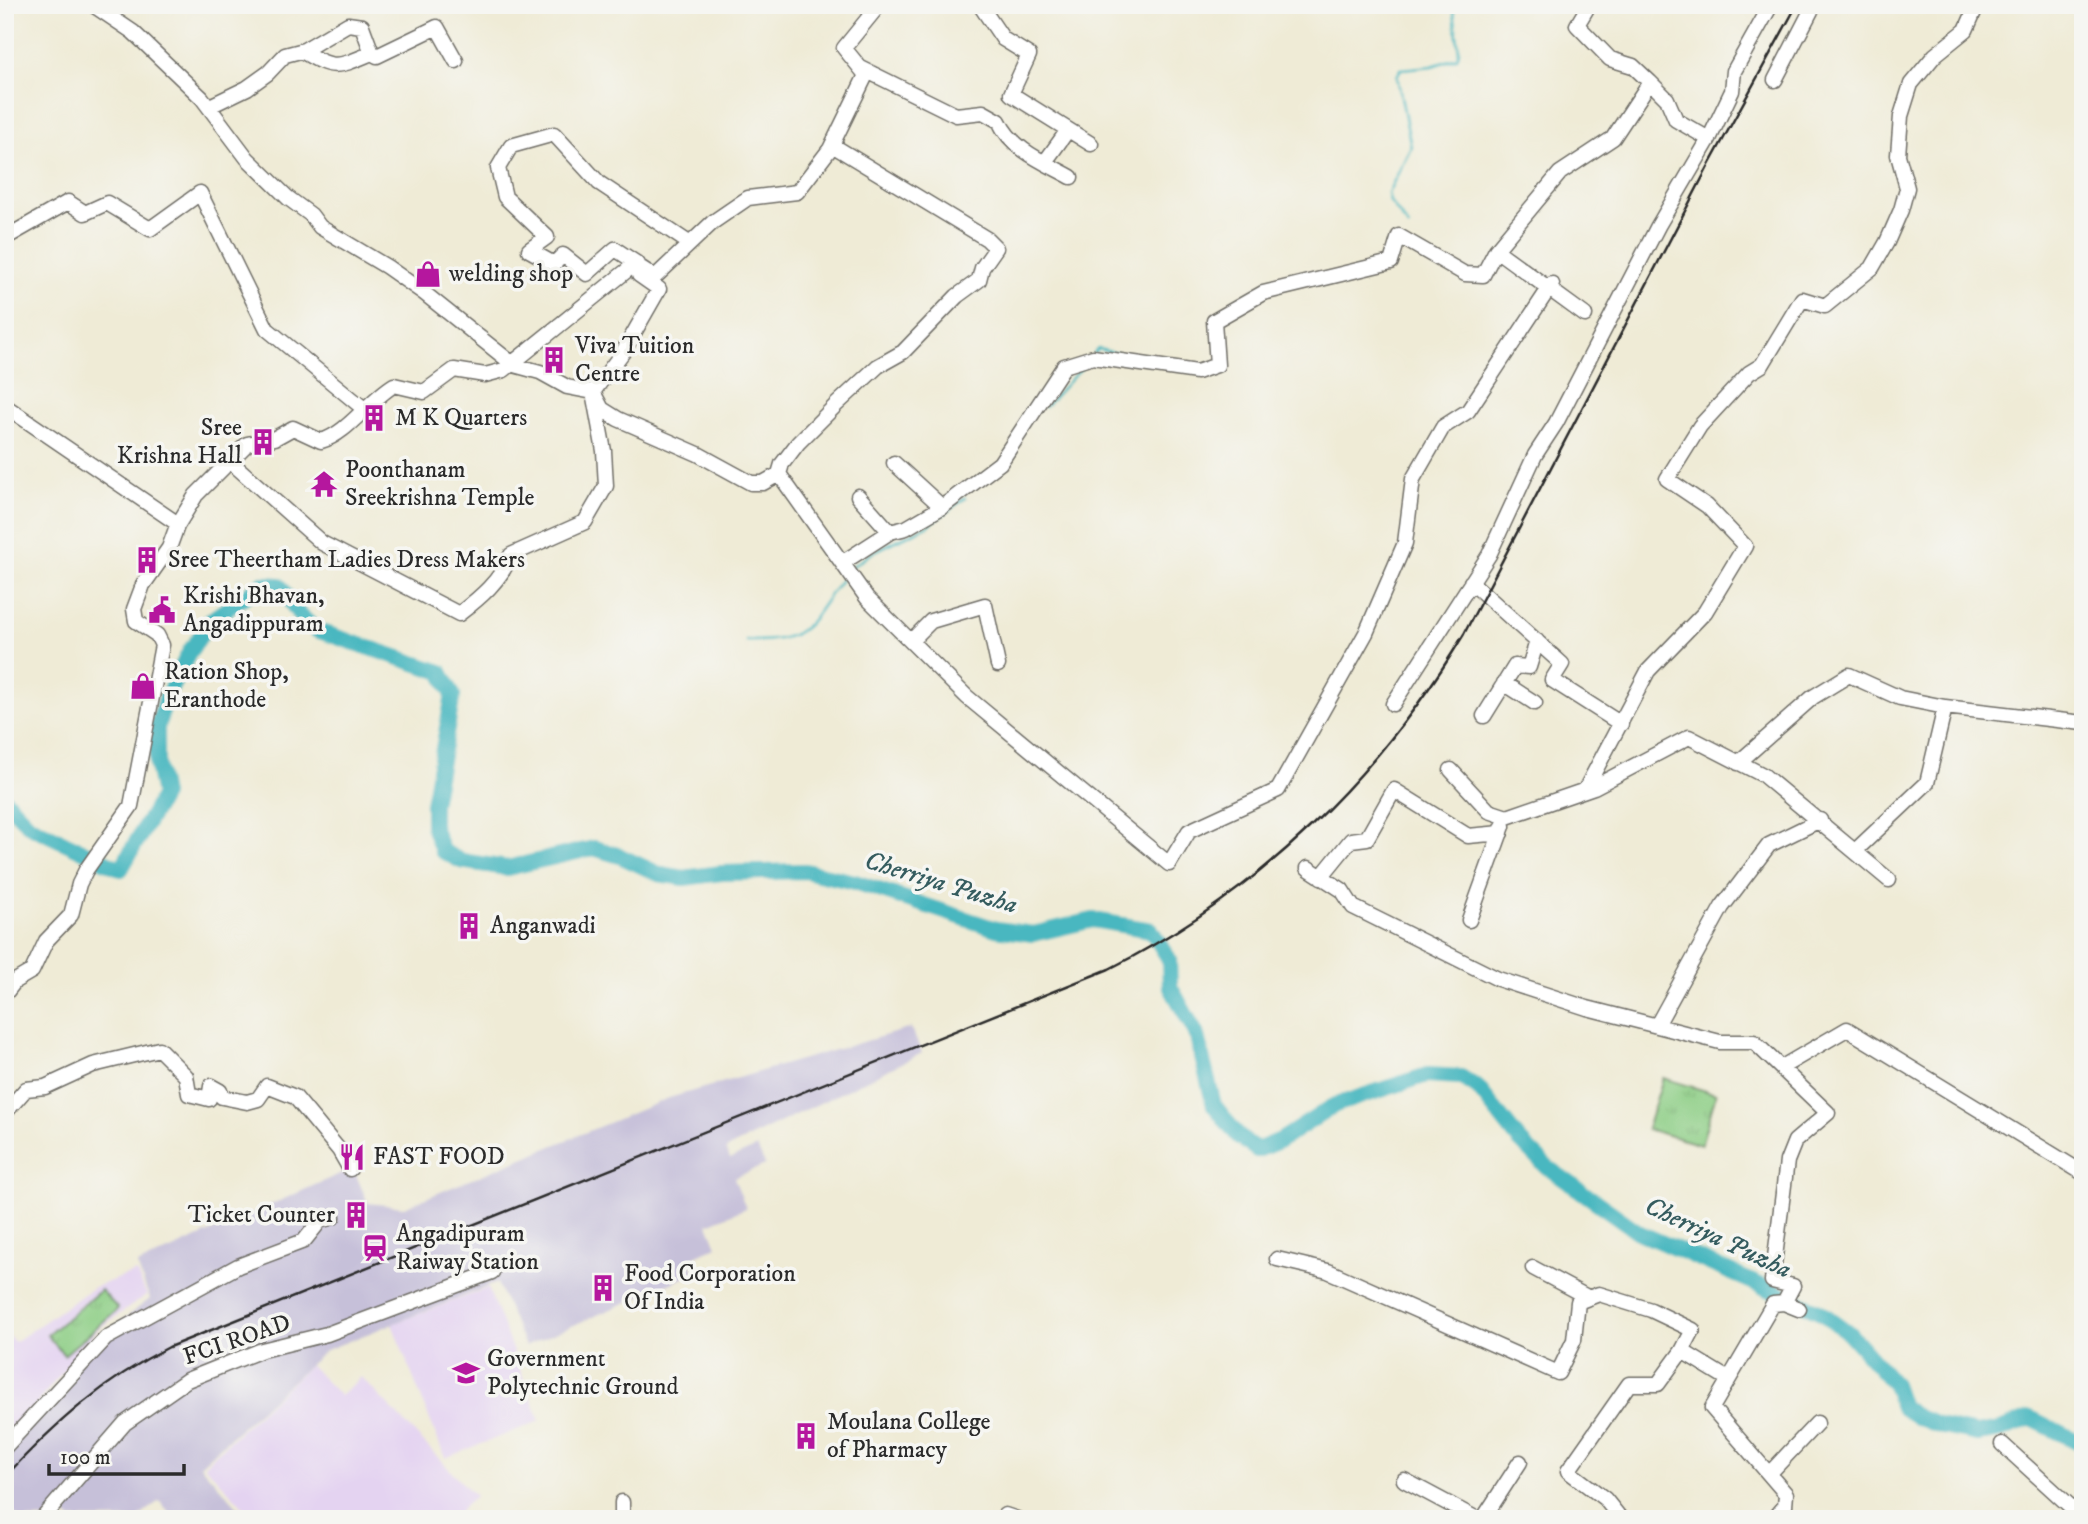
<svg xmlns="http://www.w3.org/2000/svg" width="2088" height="1524" viewBox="0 0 2088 1524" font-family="'IM FELL DW Pica',serif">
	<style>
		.built { fill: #e4d3f1 }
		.industrial { fill: #c6c0d9 }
		.park { fill: url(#park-tufts); stroke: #5c7c58; stroke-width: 2 }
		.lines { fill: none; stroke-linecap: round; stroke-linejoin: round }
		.stream { stroke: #48b7c0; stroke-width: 2.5 }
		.river { stroke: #48b7c0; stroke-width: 16 }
		.minor-casing { stroke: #706e67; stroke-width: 17 }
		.minor { stroke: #fff; stroke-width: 14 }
		.rail { stroke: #2b2b2b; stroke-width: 2.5 }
		.labels { text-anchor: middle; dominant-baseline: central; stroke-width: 7; stroke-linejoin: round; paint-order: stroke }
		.poi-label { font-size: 24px; fill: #2b2b2b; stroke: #f6f6f2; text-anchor: start }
		.street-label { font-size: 24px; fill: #2b2b2b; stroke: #f6f6f2 }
		.water-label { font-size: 26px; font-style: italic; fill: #355c5f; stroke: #f6f6f2 }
	</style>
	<defs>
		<pattern id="park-tufts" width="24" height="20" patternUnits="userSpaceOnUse" patternTransform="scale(1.75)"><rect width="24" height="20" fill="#8dce85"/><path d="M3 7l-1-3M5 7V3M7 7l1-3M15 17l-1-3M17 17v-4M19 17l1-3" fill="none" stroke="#7ab173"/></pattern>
	</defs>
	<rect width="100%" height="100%" fill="#f6f6f2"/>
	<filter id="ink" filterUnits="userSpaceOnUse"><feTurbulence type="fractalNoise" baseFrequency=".0143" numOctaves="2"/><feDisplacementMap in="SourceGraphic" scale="14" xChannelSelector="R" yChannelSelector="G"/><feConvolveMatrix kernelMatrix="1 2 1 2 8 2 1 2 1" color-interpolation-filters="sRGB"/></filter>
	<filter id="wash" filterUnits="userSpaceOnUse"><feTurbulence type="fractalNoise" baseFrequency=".00686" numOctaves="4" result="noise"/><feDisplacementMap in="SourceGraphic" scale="28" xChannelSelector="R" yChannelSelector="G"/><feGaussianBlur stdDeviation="1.57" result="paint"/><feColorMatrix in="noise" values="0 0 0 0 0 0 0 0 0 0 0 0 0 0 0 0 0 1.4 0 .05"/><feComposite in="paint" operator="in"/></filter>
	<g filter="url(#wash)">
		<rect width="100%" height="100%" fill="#efebd6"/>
		<path class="built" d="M136,1272L147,1295L98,1329L5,1442V1333L15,1342L94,1287Z
			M488,1288L540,1421L445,1458L392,1324Z
			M310,1365L340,1396L361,1377L475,1496L451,1519H255L204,1465Z"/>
		<path class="industrial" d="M911,1028L922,1053L726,1149L730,1159L757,1147L765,1165L734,1178L746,1208L708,1224L717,1246L689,1259L695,1273L525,1346L497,1283L326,1350L200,1465L249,1519H176L159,1501L137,1519H70L62,1511L53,1519H21L5,1505V1443L100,1337L150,1299L137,1265L353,1168L368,1203L404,1207L669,1098Z"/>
		<path class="park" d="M1663,1078L1716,1094L1701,1145L1647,1129Z
			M101,1290L118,1309L64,1355L47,1335Z"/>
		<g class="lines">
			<path class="stream" d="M1409,227L1390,202L1388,193L1411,147L1397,76L1401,69L1432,66L1457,58L1459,51L1453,5
				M1094,353L1098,349L1124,355
				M1045,407L1083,366
				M851,567L875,551L929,525L965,498
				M746,641C814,643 808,619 845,575"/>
			<path class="river" d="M5,800L30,826L121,869L163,795L157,765V727L167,696L190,651L211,620L262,584L279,585L299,614L316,630L441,672L453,695L433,804V826L442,851L461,861L507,868L594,848L620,856L659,874L684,878L721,873L805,871L855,882L996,929L1033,934L1093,920L1151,930L1169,959L1170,986L1196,1033L1214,1105L1238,1136L1257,1150L1281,1140L1335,1105L1427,1075L1461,1077L1478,1088L1519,1140L1547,1167L1640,1233L1819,1311L1849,1333L1894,1384L1902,1407L1917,1417L1943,1427L1977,1434L2001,1430L2030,1418L2083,1444"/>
		</g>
	</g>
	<g filter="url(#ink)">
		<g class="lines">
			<defs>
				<path id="minor" d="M93,5L133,32L202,98L247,158L288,198L311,215L320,227L387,267L424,293L514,365L540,372L567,387L593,392L602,409L618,419L698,454L751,483H763L779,474L867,598L967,697L1169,864L1189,831L1278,790L1366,633L1405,543L1413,479L1443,427L1468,411L1552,284
					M980,5L1003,39L1029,55L1011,94L1091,144
					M1589,5L1577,25L1610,59L1633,66L1650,82
					M302,51C334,71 338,67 372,53
					M861,68L956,115L983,112L999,121C1012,150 1044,162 1071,177
					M1775,80L1814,5
					M210,106L247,88L268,73L285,55L304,50L348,24L362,26L372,53L377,56L437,27L456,61
					M1045,162L1068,130
					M5,238L68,202L85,213L107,203L150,229L200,193L267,329L363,408
					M1496,250L1585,315
					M638,264L615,249L587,274L563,255L554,264L529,250L547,237L505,197L498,168L511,146L554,134L599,183L689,243
					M5,406L178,524
					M231,462L322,543L459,614C481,597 500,581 511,555L585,522L606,486L604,451L593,392L623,352L659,289L639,275
					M894,463L942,507
					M779,474L782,464L798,443L837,404L878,366L903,352L957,296L979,280L982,268L996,248L987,239L832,145
					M858,496L890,532
					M842,563L890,532L906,528L942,507L1000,463L1064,366L1093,357L1197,372L1217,365L1214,321L1263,293L1391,262L1399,236L1465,274L1483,275L1496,250L1560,173L1613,138L1650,82L1667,99L1676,120L1709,139
					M1471,582L1562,664L1552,680L1621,724
					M911,641L931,621L985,605L998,665
					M1504,683L1535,703
					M1393,704L1489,555L1535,455L1556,423L1658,226L1709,139L1732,91L1734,71L1771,5
					M1484,716L1515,666L1529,667L1537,641
					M1738,763L1813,697L1849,675L1900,698L1945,707L2083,723
					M1451,770L1489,811L1507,817L1594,787L1689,737L1763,775L1889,880
					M1585,790L1648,671L1705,612L1745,546L1707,506L1667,479L1700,426L1749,373L1762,365L1802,299L1825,306L1872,268L1887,242L1901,210L1907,188L1898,155L1901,116L1911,84L1935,55L1966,30L1977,5
					M1855,851L1927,783L1945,707
					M1308,868L1342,890L1353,907L1498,979L1587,1008L1720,1042H1754L1828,1113L1795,1141L1787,1161L1772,1281L1793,1286L1784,1303
					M1321,877L1351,840L1367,838L1394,790L1468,836L1501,833
					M1469,920L1503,826
					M5,994L15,981L32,971L46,941L71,915L79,884L86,870L131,806L162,645L157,635L136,621L134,609L143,585L169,548L177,526L196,495L247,444L275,438L293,428L321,441C347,434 368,401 394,385L424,392L454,370L485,375L504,370L635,264L655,277L713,222L748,198L797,192L830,149L866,75L844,48L879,5
					M1657,1025L1722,907L1769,845L1820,820
					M1782,1067L1847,1029L2083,1173
					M5,1113L26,1089L45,1087L93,1065L159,1049L186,1076L189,1094L209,1099L211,1086L220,1091L222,1097L247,1102L258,1099L267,1086L295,1097L339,1150L350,1169
					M1277,1259L1328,1271L1558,1373L1574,1340L1578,1302L1599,1294L1651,1310L1693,1330L1682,1351L1728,1379
					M1533,1268L1589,1298
					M2002,1444L2083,1518
					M5,1447L106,1338L238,1266L304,1241L320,1221L333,1217
					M1769,1474L1817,1423
					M1404,1480L1477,1519
					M42,1519L125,1423L187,1380L262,1350L327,1334L492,1272
					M622,1519V1502
					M1001,1519L1005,1515L1017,1519
					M1483,1519L1520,1462
					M1621,1519L1605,1499L1568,1471L1629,1384H1658L1682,1351
					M1774,1519L1785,1506L1786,1494L1712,1408L1773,1304L1784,1303L1799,1309"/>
			</defs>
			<use href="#minor" class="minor-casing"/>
			<use href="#minor" class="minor"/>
			<path class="rail" d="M5,1477C55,1423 104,1380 169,1347L1109,969C1258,894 1378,777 1464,634L1708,167L1797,5"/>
		</g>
	</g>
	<defs>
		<symbol id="shop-bare" viewBox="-9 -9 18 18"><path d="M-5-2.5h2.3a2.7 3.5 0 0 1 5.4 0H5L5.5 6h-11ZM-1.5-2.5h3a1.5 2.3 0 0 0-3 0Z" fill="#b5179e" stroke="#f6f6f2" stroke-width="2.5" paint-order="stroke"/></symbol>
		<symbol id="building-bare" viewBox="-9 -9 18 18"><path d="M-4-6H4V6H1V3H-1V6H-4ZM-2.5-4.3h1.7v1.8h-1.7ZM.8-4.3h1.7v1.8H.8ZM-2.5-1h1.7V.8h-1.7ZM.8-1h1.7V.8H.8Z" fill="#b5179e" stroke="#f6f6f2" stroke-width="2.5" paint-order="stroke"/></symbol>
		<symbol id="temple-bare" viewBox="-9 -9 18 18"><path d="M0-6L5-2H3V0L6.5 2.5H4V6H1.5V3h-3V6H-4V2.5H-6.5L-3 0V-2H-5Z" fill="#b5179e" stroke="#f6f6f2" stroke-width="2.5" paint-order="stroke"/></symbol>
		<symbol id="civic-bare" viewBox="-9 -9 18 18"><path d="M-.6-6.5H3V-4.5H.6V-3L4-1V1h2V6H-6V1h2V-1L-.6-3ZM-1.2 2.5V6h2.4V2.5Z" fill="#b5179e" stroke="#f6f6f2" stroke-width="2.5" paint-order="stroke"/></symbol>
		<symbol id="restaurant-bare" viewBox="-9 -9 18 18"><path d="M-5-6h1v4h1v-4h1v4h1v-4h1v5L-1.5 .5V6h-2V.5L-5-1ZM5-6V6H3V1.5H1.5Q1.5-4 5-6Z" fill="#b5179e" stroke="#f6f6f2" stroke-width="2.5" paint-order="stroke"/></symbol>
		<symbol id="station-bare" viewBox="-9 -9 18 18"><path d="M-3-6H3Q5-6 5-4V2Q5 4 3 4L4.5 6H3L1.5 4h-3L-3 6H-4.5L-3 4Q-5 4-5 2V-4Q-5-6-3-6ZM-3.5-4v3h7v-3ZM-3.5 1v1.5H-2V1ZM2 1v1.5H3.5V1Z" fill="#b5179e" stroke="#f6f6f2" stroke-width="2.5" paint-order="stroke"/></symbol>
		<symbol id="university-bare" viewBox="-9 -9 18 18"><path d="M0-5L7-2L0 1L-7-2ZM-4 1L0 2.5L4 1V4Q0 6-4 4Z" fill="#b5179e" stroke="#f6f6f2" stroke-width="2.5" paint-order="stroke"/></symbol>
	</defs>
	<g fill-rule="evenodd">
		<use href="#shop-bare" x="409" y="255" width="38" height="38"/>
		<use href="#building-bare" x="535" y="341" width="38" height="38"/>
		<use href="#building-bare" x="355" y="399" width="38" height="38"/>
		<use href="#building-bare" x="244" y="423" width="38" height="38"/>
		<use href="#temple-bare" x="305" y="465" width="38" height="38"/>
		<use href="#building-bare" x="128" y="541" width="38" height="38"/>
		<use href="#civic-bare" x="143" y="591" width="38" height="38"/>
		<use href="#shop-bare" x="124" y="667" width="38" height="38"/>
		<use href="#building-bare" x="450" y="907" width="38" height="38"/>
		<use href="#restaurant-bare" x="333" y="1138" width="38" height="38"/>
		<use href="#building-bare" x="337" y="1196" width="38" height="38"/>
		<use href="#station-bare" x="356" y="1229" width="38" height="38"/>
		<use href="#building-bare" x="584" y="1269" width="38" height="38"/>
		<use href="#university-bare" x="447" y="1354" width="38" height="38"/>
		<use href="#building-bare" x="787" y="1417" width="38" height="38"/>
	</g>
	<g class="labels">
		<g class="poi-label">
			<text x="449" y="274">welding shop</text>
			<text x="575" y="346">Viva Tuition<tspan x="575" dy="28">Centre</tspan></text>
			<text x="395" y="418">M K Quarters</text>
			<text x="242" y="428" text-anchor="end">Sree<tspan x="242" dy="28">Krishna Hall</tspan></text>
			<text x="345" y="470">Poonthanam<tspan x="345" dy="28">Sreekrishna Temple</tspan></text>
			<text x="168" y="560">Sree Theertham Ladies Dress Makers</text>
			<text x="183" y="596">Krishi Bhavan,<tspan x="183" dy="28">Angadippuram</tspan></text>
			<text x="164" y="672">Ration Shop,<tspan x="164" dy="28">Eranthode</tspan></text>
			<text x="490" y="926">Anganwadi</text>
			<text x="373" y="1157">FAST FOOD</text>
			<text x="335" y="1215" text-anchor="end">Ticket Counter</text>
			<text x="396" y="1234">Angadipuram<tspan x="396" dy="28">Raiway Station</tspan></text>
			<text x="624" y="1274">Food Corporation<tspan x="624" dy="28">Of India</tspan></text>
			<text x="487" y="1359">Government<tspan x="487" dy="28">Polytechnic Ground</tspan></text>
			<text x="827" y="1422">Moulana College<tspan x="827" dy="28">of Pharmacy</tspan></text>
		</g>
		<g class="street-label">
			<text transform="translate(237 1340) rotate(-19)">FCI ROAD</text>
		</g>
		<g class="water-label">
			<text transform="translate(941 883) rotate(17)">Cherriya Puzha</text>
			<text transform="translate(1718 1238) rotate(25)">Cherriya Puzha</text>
		</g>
	</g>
	<rect width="2088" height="1524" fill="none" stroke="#f6f6f2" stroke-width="28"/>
	<path d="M49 1464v10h135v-10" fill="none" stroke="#2b2b2b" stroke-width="3.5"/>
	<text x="60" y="1464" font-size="21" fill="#2b2b2b" stroke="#f6f6f2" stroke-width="5" paint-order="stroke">100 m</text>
</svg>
